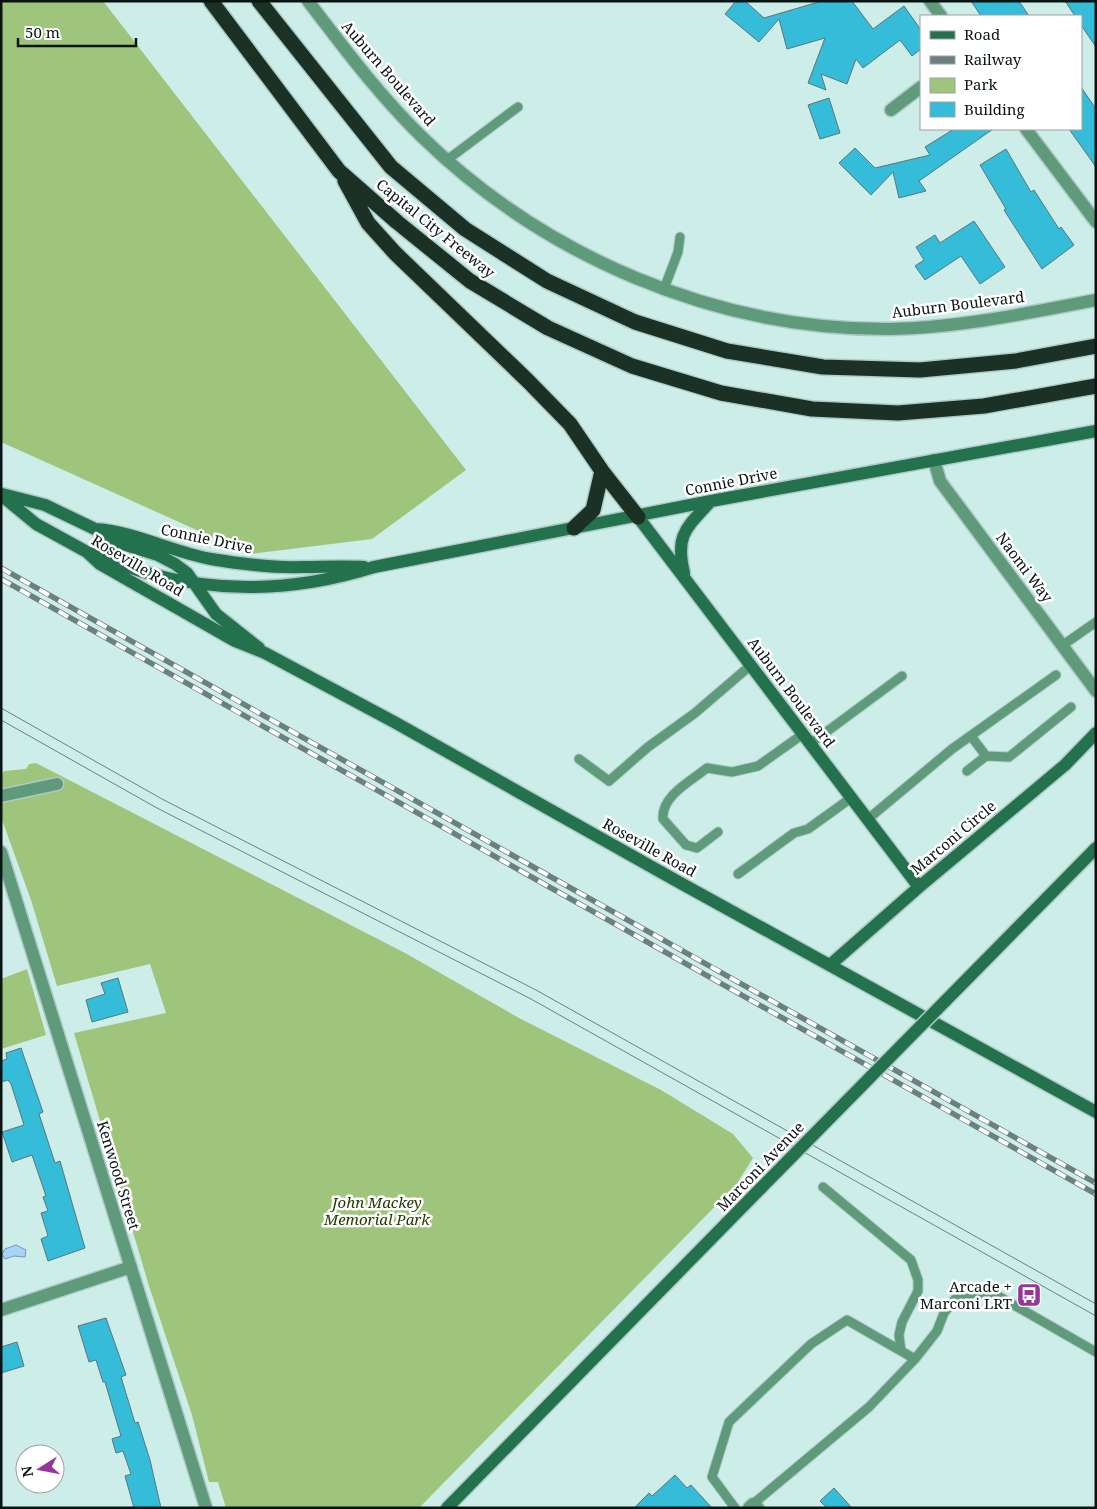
<svg xmlns="http://www.w3.org/2000/svg" width="1097" height="1509" viewBox="0 0 1097 1509" font-family="'Noto Serif',serif">
	<style>
		.green { fill: #9ec57b }
		.water { fill: #a5d4f8; stroke: #769ab3 }
		.building { fill: #34bcd8; stroke: #5b767d }
		.lines { fill: none; stroke-linecap: round; stroke-linejoin: round }
		.lane-casing { stroke: #aecac7; stroke-width: 11 }
		.street-casing { stroke: #aecac7; stroke-width: 15 }
		.secondary-casing { stroke: #aecac7; stroke-width: 15 }
		.highway-casing { stroke: #aecac7; stroke-width: 18 }
		.lane { stroke: #5f9b7a; stroke-width: 9 }
		.street { stroke: #5f9b7a; stroke-width: 12 }
		.secondary { stroke: #23714d; stroke-width: 12 }
		.highway { stroke: #1b3125; stroke-width: 15 }
		.tram { stroke: #6c817f; stroke-width: 1 }
		.rail-casing { stroke: #6c817f; stroke-width: 5.5 }
		.rail { stroke: #fff; stroke-width: 4; stroke-dasharray: 11; stroke-linecap: butt }
		.secondary-bridge-casing { stroke: #aecac7; stroke-width: 15; stroke-linecap: butt }
		.secondary-bridge { stroke: #23714d; stroke-width: 12 }
		.labels { text-anchor: middle; dominant-baseline: central; stroke-width: 5; stroke-linejoin: round; paint-order: stroke }
		.street-label { font-size: 15px; fill: #091413; stroke: #fff }
		.park-label { font-size: 15px; font-style: italic; fill: #223b00; stroke: #fff }
		.poi-label { font-size: 15px; fill: #091413; stroke: #fff; text-anchor: end }
	</style>
	<rect width="100%" height="100%" fill="#cdede9"/>
	<path class="green" d="M1,1H103L466,470L372,539L250,554L1,442Z
		M36,763L405,953L519,1018L661,1090L733,1134L753,1158L736,1185L419,1508H226L218,1482H209L192,1415L149,1286L74,1033L166,1013L150,964L57,986L31,900L1,817V774L4,771L26,769L29,764Z
		M27,969L46,1035L1,1049V979Z"/>
	<path class="water" d="M16,1245L26,1250L25,1257L14,1256L5,1259L2,1254L5,1249Z"/>
	<path class="building" d="M736,1H745L764,18L822,1H852L873,29L904,6L921,30V49L912,56L900,40L863,68L856,59L847,84L821,74L826,90L808,83L825,38L787,49L779,19L759,42L725,14Z
		M971,1H1019L1029,16H981Z
		M1065,1H1096V47L1081,25V16H1075Z
		M1081,87L1096,109V167L1069,129H1081Z
		M829,98L840,133L820,139L808,105Z
		M954,129H993L919,181L926,191L899,198L893,172L871,195L839,163L855,148L875,168L930,155L925,147Z
		M1006,149L1031,192L1034,190L1059,229L1061,227L1074,245L1042,269L1004,210L1006,209L980,165Z
		M974,221L1005,267L980,284L961,256L925,280L915,266L924,260L916,247L935,235L940,243Z
		M118,978L128,1012L92,1022L86,1000L105,994L101,983Z
		M21,1048L43,1112L39,1114L55,1163L60,1161L85,1248L48,1261L41,1239L48,1236L41,1213L48,1211L43,1197L46,1196L32,1155L12,1162L2,1132L24,1125L11,1084L8,1080L1,1082V1061L7,1059L6,1053Z
		M106,1318L126,1375L121,1377L135,1423L138,1422L150,1460L161,1508H134L125,1476L131,1474L123,1451L116,1453L112,1439L121,1436L105,1382H103L96,1360L89,1362L78,1326Z
		M17,1342L24,1366L1,1373V1347Z
		M675,1475L687,1488L691,1485L712,1508H634L649,1493L652,1496Z
		M834,1488L852,1508H827L820,1501Z"/>
	<g class="lines">
		<defs>
			<path id="lane" d="M447,160L518,107
				M664,289L678,252L680,237
				M1063,645L1096,622
				M971,736L986,756
				M810,744L902,676
				M579,759L609,781L648,747L695,713L751,665
				M967,771L986,756L1009,757L1071,707
				M868,819L952,749L1056,675
				M718,832L697,848L686,845L663,819C661,796 691,781 707,768L732,772L758,766L803,734
				M738,874L794,833L808,829L851,798
				M823,1187L911,1260L918,1280V1291L902,1322L899,1335L901,1351
				M753,1504L869,1407L915,1359L937,1331L944,1313L955,1299L975,1293H993L1096,1352
				M735,1508L712,1477L729,1422L811,1344L847,1320L915,1359"/>
			<path id="street" d="M308,1C344,48 379,95 422,137C545,257 716,330 889,329C959,328 1028,313 1096,300
				M930,1L941,16
				M891,110L921,87
				M1026,129L1096,222
				M934,460L940,481L1096,691
				M1,796L57,784
				M1,852L206,1508
				M1,1310L131,1267
				M749,1508L753,1504L758,1508"/>
			<path id="secondary" d="M2,494L45,505L95,529L113,541L158,555L175,564L187,573L216,614L259,648
				M1,495L36,524L87,552L100,564L235,641L265,653L396,723L675,880L1096,1112
				M638,517L919,887
				M96,529C135,532 172,552 211,559C241,564 272,568 302,567C323,567 343,566 364,567
				M89,553C109,557 126,568 147,573C223,594 298,591 374,567L711,501L1096,431
				M684,573C675,535 686,528 711,501
				M830,965L919,887L1065,765L1096,733
				M969,977L1096,848
				M447,1508L761,1188"/>
			<path id="highway" d="M211,1L339,171L397,222L470,281L548,328L632,366L721,393L812,409L898,413L984,406L1096,386
				M259,1L391,167L465,229L547,281L635,322L727,351L823,367L920,370L1016,361L1096,346
				M345,181L368,223L395,253L528,381L570,424L602,471L638,517
				M574,528L593,510L602,471"/>
		</defs>
		<use href="#lane" class="lane-casing"/>
		<use href="#street" class="street-casing"/>
		<use href="#secondary" class="secondary-casing"/>
		<use href="#highway" class="highway-casing"/>
		<use href="#lane" class="lane"/>
		<use href="#street" class="street"/>
		<use href="#secondary" class="secondary"/>
		<use href="#highway" class="highway"/>
		<path class="tram" d="M1,708L162,799L536,990L1096,1304
			M1,720L157,808L531,999L1096,1316"/>
		<defs>
			<path id="rail" d="M1,568L1096,1183
				M1,579L1096,1194"/>
		</defs>
		<use href="#rail" class="rail-casing"/>
		<use href="#rail" class="rail"/>
		<defs>
			<path id="secondary-bridge" d="M761,1188L969,977"/>
		</defs>
		<use href="#secondary-bridge" class="secondary-bridge-casing"/>
		<use href="#secondary-bridge" class="secondary-bridge"/>
	</g>
	<defs>
		<symbol id="bus-square" viewBox="-11 -11 22 22"><rect x="-9" y="-9" width="18" height="18" rx="4" fill="#97349a" stroke="#fff"/><path d="M-5-6H5V4H4V6H2V4H-2V6H-4V4H-5ZM-3.5-4V0h7V-4ZM-3.5 1.2v1.5H-2V1.2ZM2 1.2v1.5H3.5V1.2Z" fill="#fff"/></symbol>
	</defs>
	<g fill-rule="evenodd">
		<use href="#bus-square" x="1015" y="1281" width="28" height="28"/>
	</g>
	<g class="labels">
		<g class="street-label">
			<text transform="translate(389 73) rotate(49)">Auburn Boulevard</text>
			<text transform="translate(436 228) rotate(39)">Capital City Freeway</text>
			<text transform="translate(958 304) rotate(-7)">Auburn Boulevard</text>
			<text transform="translate(731 481) rotate(-11)">Connie Drive</text>
			<text transform="translate(207 538) rotate(12)">Connie Drive</text>
			<text transform="translate(138 565) rotate(31)">Roseville Road</text>
			<text transform="translate(1025 567) rotate(53)">Naomi Way</text>
			<text transform="translate(792 692) rotate(53)">Auburn Boulevard</text>
			<text transform="translate(953 837) rotate(-40)">Marconi Circle</text>
			<text transform="translate(650 847) rotate(29)">Roseville Road</text>
			<text transform="translate(760 1166) rotate(-46)">Marconi Avenue</text>
			<text transform="translate(119 1175) rotate(73)">Kenwood Street</text>
		</g>
		<g class="park-label">
			<text x="377" y="1202">John Mackey<tspan x="377" dy="17">Memorial Park</tspan></text>
		</g>
		<g class="poi-label">
			<text x="1012" y="1286">Arcade +<tspan x="1012" dy="17">Marconi LRT</tspan></text>
		</g>
	</g>
	<rect width="1097" height="1509" fill="none" stroke="#091413" stroke-width="5"/>
	<rect x="920" y="15" width="162" height="115" fill="#ffffff" stroke="#9da1a1"/>
	<rect x="930" y="31" width="25" height="8" fill="#23714d" stroke="#9da1a1"/>
	<text x="964" y="40" font-size="15" fill="#091413">Road</text>
	<rect x="930" y="56" width="25" height="8" fill="#6c817f" stroke="#9da1a1"/>
	<text x="964" y="65" font-size="15" fill="#091413">Railway</text>
	<rect x="930" y="78" width="25" height="15" fill="#9ec57b" stroke="#9da1a1"/>
	<text x="964" y="90" font-size="15" fill="#091413">Park</text>
	<rect x="930" y="102" width="25" height="15" fill="#34bcd8" stroke="#9da1a1"/>
	<text x="964" y="115" font-size="15" fill="#091413">Building</text>
	<g transform="translate(40 1469) rotate(259)"><circle r="24" fill="#ffffff" stroke="#9da1a1"/>
	<path d="M0-4L9 19L0 12L-9 19Z" fill="#97349a"/>
	<text y="-8" font-size="14" font-weight="bold" text-anchor="middle" fill="#091413">N</text>
	</g>
	<path d="M18 38v8h118v-8" fill="none" stroke="#091413" stroke-width="2.5"/>
	<text x="25" y="38" font-size="15" fill="#091413" stroke="#ffffff" stroke-width="4" paint-order="stroke">50 m</text>
</svg>
